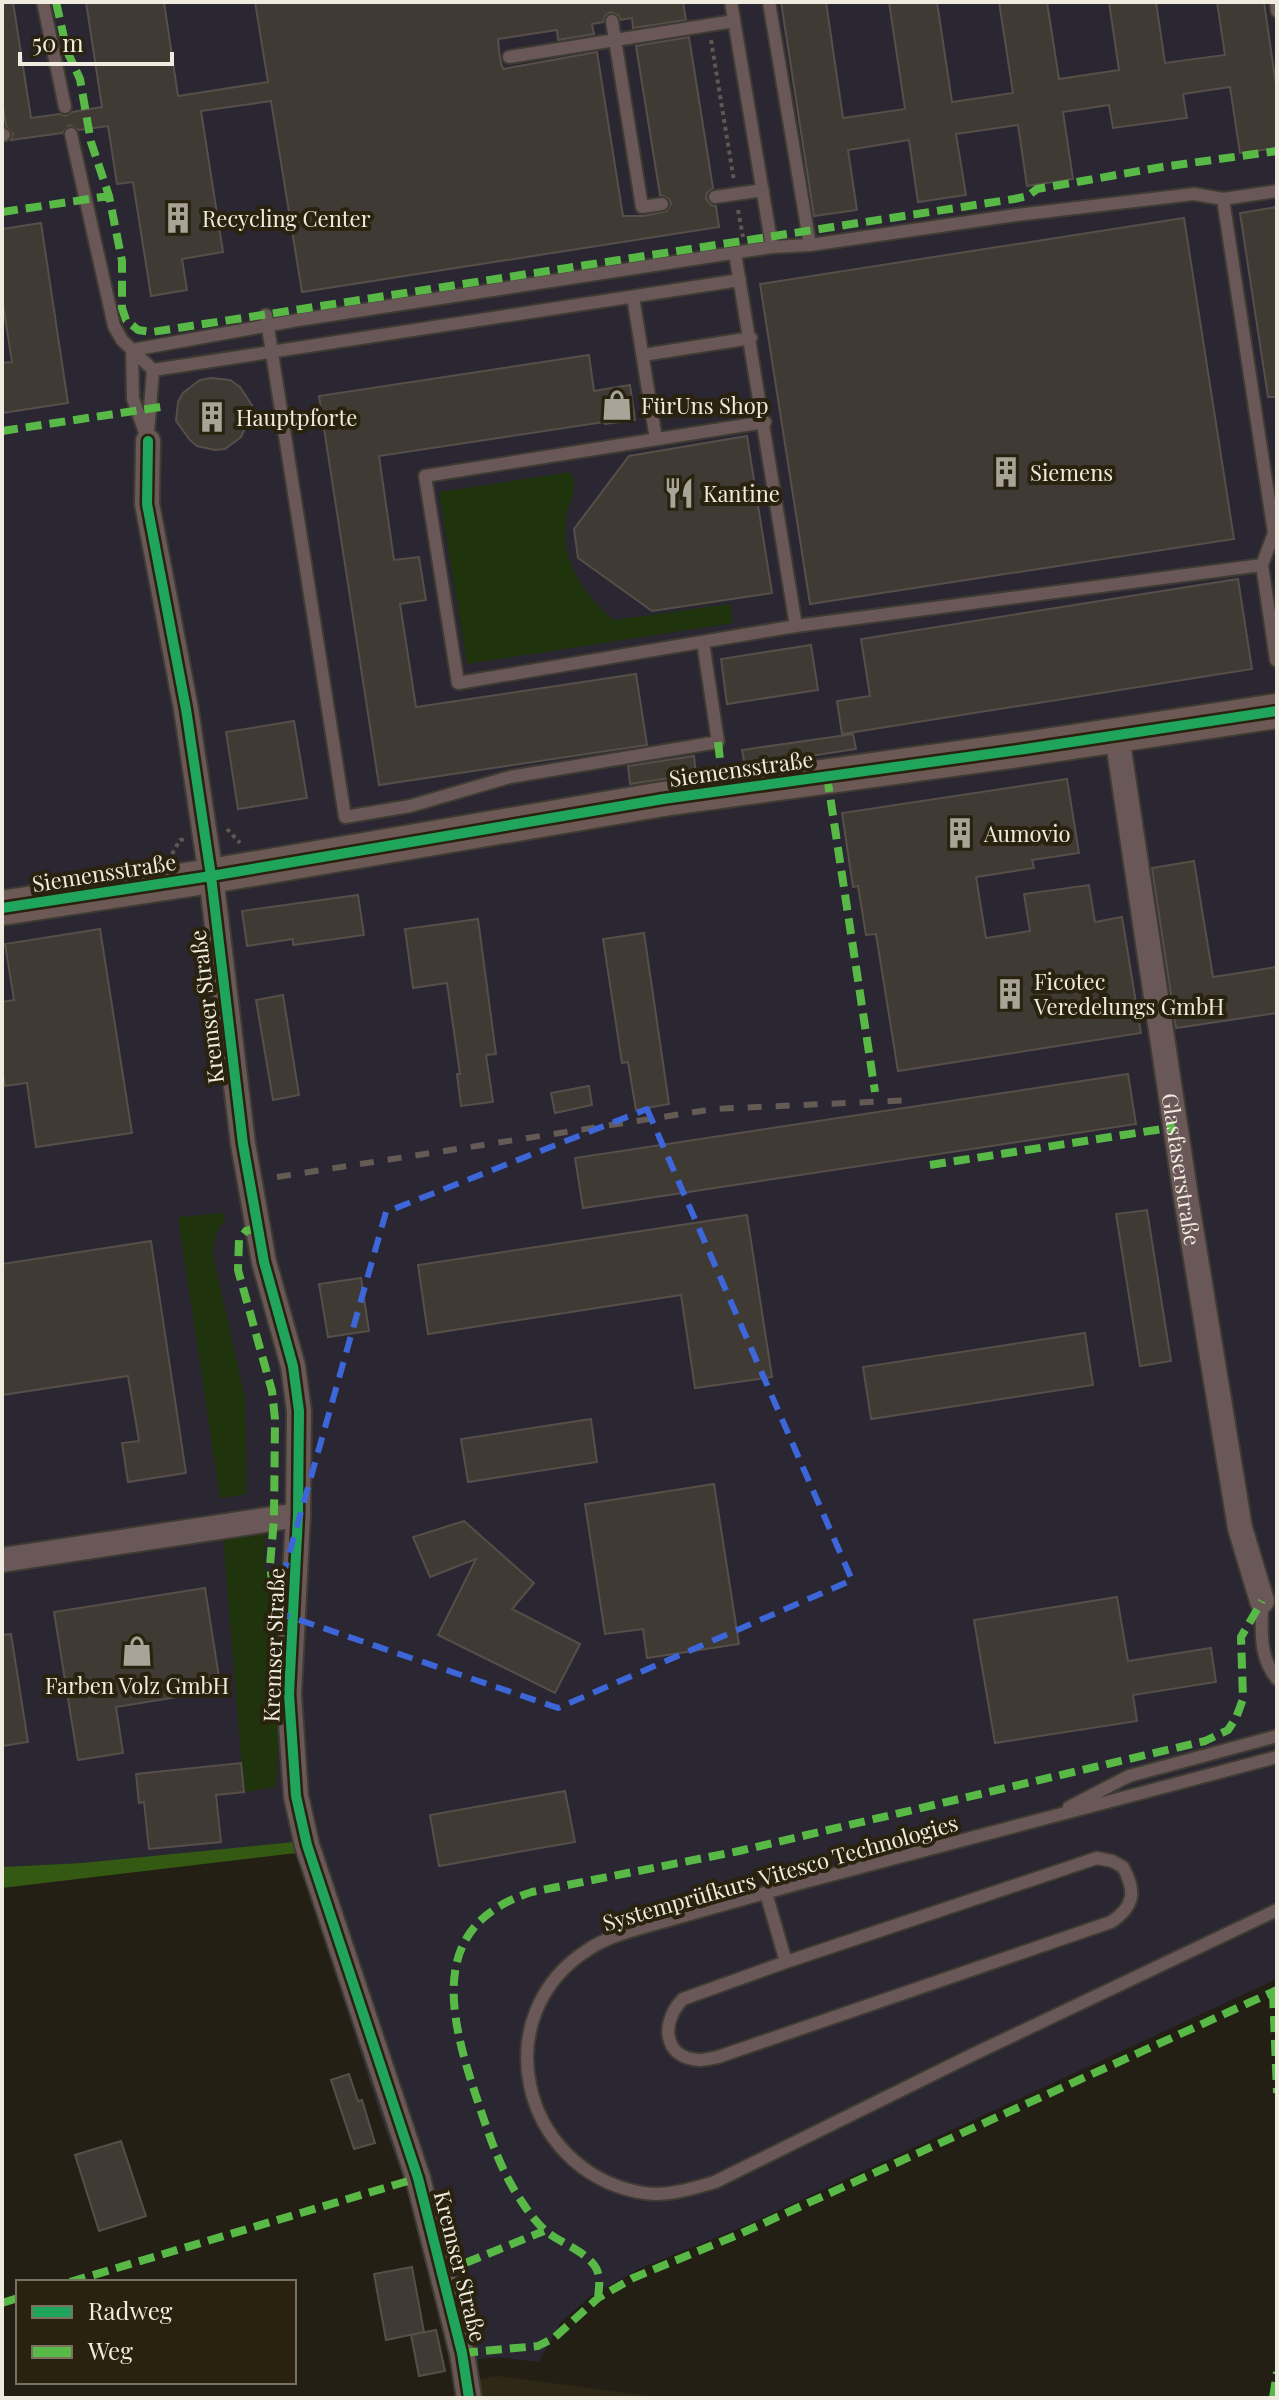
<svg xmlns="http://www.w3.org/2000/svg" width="1279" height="2400" viewBox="0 0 1279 2400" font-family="'Playfair Display',serif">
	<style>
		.commercial { fill: #2f2817 }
		.industrial { fill: #2a2632 }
		.green { fill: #1f330c }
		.forest { fill: #345912 }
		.building { fill: #403a34; stroke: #564f49; stroke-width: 2 }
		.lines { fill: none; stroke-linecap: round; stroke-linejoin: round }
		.lane-casing { stroke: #3e3b32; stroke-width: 16 }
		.street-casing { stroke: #3e3b32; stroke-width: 28 }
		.secondary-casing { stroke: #3e3b32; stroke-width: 38 }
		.path { stroke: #625653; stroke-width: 4; stroke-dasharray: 4 4; stroke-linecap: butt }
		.lane { stroke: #6a5757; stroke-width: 12 }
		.street { stroke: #6a5757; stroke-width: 24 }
		.secondary { stroke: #6c5956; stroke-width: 34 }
		.rail { stroke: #645b55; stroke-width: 6; stroke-dasharray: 14 14; stroke-linecap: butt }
		.quiet { stroke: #58b947; stroke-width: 8; stroke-dasharray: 16 8; stroke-linecap: butt }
		.cycleway-casing { stroke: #29220e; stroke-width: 15 }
		.cycleway { stroke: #20a55d; stroke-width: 10 }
		.marked { fill: none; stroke: #3d66d9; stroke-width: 6; stroke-dasharray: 16 10; stroke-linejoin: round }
		.labels { text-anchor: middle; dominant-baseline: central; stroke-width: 8; stroke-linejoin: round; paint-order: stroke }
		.poi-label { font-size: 22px; fill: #f0ebdf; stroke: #29220e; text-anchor: start }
		.street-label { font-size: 22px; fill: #f0ebdf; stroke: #29220e }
	</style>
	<rect width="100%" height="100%" fill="#231f14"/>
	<path class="commercial" d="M498,2376L663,2398H482L480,2379Z"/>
	<path class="industrial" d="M2,2H1277V1979L747,2225L639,2269L591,2296L561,2322L539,2362L498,2357L454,2362L411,2199L382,2121L297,1853L2,1867Z"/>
	<path class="green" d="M570,472C580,487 570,499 567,514C559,559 581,591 613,620L730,604L733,623L467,664L439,492Z
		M224,1213L225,1222L218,1229L212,1251L245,1397L247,1494L220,1498L178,1217Z
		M265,1533L264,1564L284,1636L276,1787L244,1792L223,1537Z"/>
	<path class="forest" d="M293,1842L297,1853L2,1888V1867L82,1863Z"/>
	<path class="building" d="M2,2H13L31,118L60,114L66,116L72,112L102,107L86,2H164L178,96L268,82L255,2H683L686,20L633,28L632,18L621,20L618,15L611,12L606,15L603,22L592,24L594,34L558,40L557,30L498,39L500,59L503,69L597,52L623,216H643L667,211L671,203L668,198L660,195L636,46L689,37L713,188L707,193L706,199L711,205L716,206L719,227L302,292L271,101L201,111L223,252L182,259L187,290L151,296L133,182L117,184L108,126L79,130L70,125L62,133L11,140L13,134L6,126L2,99Z
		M781,2H826L843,118L905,109L889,2H937L952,102L1013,93L999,2H1047L1059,79L1119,70L1109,2H1156L1165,63L1225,55L1217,2H1264L1277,92V148L1240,153L1230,87L1183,94L1187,118L1113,128L1109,105L1063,112L1073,179L1027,186L1018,125L956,134L966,195L918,202L909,140L848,150L857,210L814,216Z
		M1277,207V397H1268L1240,213Z
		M1184,218L1234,539L810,604L760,284Z
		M41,223L68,403L2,413V363L12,362L2,298V229Z
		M589,355L594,391L630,385L635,420L605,424L604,422L379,456L394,560L419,557L426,600L400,604L416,707L636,674L647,745L379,785L319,396Z
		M211,378L230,380L240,387L255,410L248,411V422L241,437L225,449L215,450L197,446L190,440L176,421L178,402L183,393L200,380Z
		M747,436L772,593L652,611L578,558L574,529L629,456Z
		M1238,579L1252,669L842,734L837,701L870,696L861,639Z
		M811,645L818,690L727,704L721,659Z
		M294,721L307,798L238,809L226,732Z
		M853,734L856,749L745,766L742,750Z
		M694,756L696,774L630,784L628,766Z
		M1067,779L1079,853L1032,860L1034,868L976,877L986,938L1030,931L1024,894L1089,885L1095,922L1122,917L1141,1033L898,1071L876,934L866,935L858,886L853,887L842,813Z
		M1194,861L1213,977L1277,967V1013L1176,1028L1152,868Z
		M358,895L364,935L293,945V939L247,946L242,911Z
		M478,919L496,1054L486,1055L493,1102L461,1106L457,1074H460L447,983L413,988L405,929Z
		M100,929L132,1133L36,1147L27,1083L5,1086L2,1071V1002L14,1000L5,944Z
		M644,933L669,1104L636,1110L628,1062L622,1063L603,939Z
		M283,995L299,1095L273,1100L256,1000Z
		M1128,1074L1136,1124L583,1208L575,1158Z
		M589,1086L592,1105L555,1113L551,1093Z
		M1147,1210L1171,1361L1140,1366L1116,1214Z
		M747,1215L772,1377L695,1388L681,1295L428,1334L418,1265Z
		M151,1241L186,1473L128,1482L122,1443L139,1441L128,1376L2,1395V1264Z
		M361,1278L369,1331L328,1337L319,1284Z
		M1085,1333L1093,1385L871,1419L863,1367Z
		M591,1419L597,1462L468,1482L461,1439Z
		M714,1484L739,1644L647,1658L643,1629L605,1634L585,1504Z
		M464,1521L534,1583L512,1609L580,1644L555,1693L438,1635L476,1559L430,1577L413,1537Z
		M205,1588L221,1690L116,1707L123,1753L78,1760L54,1612Z
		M1117,1597L1128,1661L1211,1648L1216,1682L1133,1695L1137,1721L995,1743L974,1620Z
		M11,1634L28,1742L2,1746V1635Z
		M241,1763L244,1792L216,1795L221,1842L149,1849L144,1802L139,1803L136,1774Z
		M565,1791L575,1842L439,1866L430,1815Z
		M349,2074L358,2101L362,2100L375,2143L354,2149L331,2080Z
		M121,2141L146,2216L99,2231L75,2155Z
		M412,2267L424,2332L386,2340L374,2274Z
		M436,2330L445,2371L419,2376L411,2335Z"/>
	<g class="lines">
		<defs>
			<path id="lane" d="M43,2L65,107
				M731,2L772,247
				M769,2L810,245
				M1276,2L1277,11
				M612,21L642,207L662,204
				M509,57L734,21
				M71,134L114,326L122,340L153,370
				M2,135H4
				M715,197L763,190
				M735,253L796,626
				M633,297L656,439
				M266,315L345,817L410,806L510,777L718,742L703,642
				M643,355L751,338
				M765,422L425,476L458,683L796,626L1262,565L1274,533L1223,199
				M148,433L153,370L740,280
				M148,441L133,399L132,350L298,320L772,247L810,245L1016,215L1194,194L1223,199L1277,191
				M1262,565L1276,660
				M1262,1601C1262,1630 1258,1656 1277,1679
				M1277,1757C1117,1799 957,1842 797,1884C754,1896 711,1908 669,1920C642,1928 612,1934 589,1949C484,2015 521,2168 638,2192C664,2198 690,2189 715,2182L974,2054L1277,1910
				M1069,1807L1129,1776L1277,1736
				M1097,1858L1112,1861L1123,1867C1136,1891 1135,1906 1111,1922L718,2057C712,2058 704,2060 699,2060C663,2058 660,2022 683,1999L786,1962Z
				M766,1893L786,1962"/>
			<g id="street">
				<path d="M148,441L147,504L186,709L211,876L243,1144L264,1262L293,1366L299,1411L298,1515L289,1694L296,1796L307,1845L418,2178L462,2353L469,2398"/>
				<path id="s1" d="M1117,736L1187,1204L1240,1528L1262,1601"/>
				<path d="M2,1560L298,1515"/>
			</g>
			<path id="secondary" d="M2,908L211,876L663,799L1025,749L1277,711"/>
		</defs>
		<use href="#lane" class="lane-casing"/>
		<use href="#street" class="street-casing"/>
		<use href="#secondary" class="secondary-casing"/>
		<path class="path" d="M711,40L734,181
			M738,210L743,237
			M227,829L240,843
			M172,854L180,840L186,839"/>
		<use href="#lane" class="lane"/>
		<use href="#street" class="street"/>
		<use href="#secondary" class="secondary"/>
		<path class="rail" d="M277,1177L714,1109L914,1100"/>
		<path class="quiet" d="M56,2L67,51L80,79L91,142L109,196L122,261V308L126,320L138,330L152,332L1014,199L1028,196L1037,189L1162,167L1277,151
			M2,212L109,196
			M2,431L167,406
			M718,742L721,769
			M827,776L875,1092
			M930,1165L1175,1127
			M258,1228L246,1231L239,1240L238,1270L272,1391L275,1419L274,1519L270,1565L272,1581L289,1615
			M1273,1992L1277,2093
			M443,2272L544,2231
			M70,2282L418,2178
			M598,2298C599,2288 601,2277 596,2268C587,2252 561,2243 547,2232C537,2224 527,2210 520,2199C499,2168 487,2129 475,2093C448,2011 429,1924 532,1892L739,1851L1205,1741L1228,1730L1236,1718L1243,1699L1241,1637L1262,1601
			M2,2303L18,2298
			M462,2353L538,2346L554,2338L598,2298L633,2278L742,2233L1277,1990
			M1273,2398L1277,2372"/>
		<defs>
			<path id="cycleway" d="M148,441L147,504L186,709L211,876L243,1144L264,1262L293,1366L299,1411L298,1515L289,1694L296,1796L307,1845L418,2178L462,2353L469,2398
				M2,908L211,876L663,799L1025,749L1277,711"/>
		</defs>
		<use href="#cycleway" class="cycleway-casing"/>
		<use href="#cycleway" class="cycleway"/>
	</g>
	<path class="marked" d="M647,1109L852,1580L558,1708L273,1611L386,1212Z"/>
	<defs>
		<symbol id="building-bare" viewBox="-9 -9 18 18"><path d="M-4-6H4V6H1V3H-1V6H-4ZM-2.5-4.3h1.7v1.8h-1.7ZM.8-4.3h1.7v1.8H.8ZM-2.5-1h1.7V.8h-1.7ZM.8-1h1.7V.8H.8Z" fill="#a8a498" stroke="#29220e" stroke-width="2.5" paint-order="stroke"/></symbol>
		<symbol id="shop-bare" viewBox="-9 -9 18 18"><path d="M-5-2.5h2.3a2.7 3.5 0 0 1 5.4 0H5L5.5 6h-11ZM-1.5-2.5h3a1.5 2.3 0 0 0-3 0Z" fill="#a8a498" stroke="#29220e" stroke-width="2.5" paint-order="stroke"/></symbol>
		<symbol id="restaurant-bare" viewBox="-9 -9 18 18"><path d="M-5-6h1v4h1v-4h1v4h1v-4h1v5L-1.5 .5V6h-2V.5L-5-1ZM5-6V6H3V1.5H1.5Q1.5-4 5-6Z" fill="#a8a498" stroke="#29220e" stroke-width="2.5" paint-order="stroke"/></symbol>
	</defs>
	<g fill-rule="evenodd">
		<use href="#building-bare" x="156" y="196" width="44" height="44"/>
		<use href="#shop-bare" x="595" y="383" width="44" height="44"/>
		<use href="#building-bare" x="190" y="395" width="44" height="44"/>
		<use href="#building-bare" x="984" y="450" width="44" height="44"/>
		<use href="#restaurant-bare" x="657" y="471" width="44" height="44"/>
		<use href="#building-bare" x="938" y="811" width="44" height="44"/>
		<use href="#building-bare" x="988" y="972" width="44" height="44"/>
		<use href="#shop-bare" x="115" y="1629" width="44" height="44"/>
	</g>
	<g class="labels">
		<g class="poi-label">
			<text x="202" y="218">Recycling Center</text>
			<text x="641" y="405">FürUns Shop</text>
			<text x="236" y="417">Hauptpforte</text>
			<text x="1030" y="472">Siemens</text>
			<text x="703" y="493">Kantine</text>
			<text x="984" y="833">Aumovio</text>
			<text x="1034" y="981">Ficotec<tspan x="1034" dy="25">Veredelungs GmbH</tspan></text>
			<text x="137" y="1685" text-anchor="middle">Farben Volz GmbH</text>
		</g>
		<g class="street-label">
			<text transform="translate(741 768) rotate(-8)">Siemensstraße</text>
			<text transform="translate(104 872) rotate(-9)">Siemensstraße</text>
			<text transform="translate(206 1007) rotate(-97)">Kremser Straße</text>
			<text stroke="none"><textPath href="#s1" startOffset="438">Glasfaserstraße</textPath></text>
			<text transform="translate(273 1645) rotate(-88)">Kremser Straße</text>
			<text transform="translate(780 1872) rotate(-16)">Systemprüfkurs Vitesco Technologies</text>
			<text transform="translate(461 2266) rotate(76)">Kremser Straße</text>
		</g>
	</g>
	<rect width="1279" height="2400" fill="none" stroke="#f0ebdf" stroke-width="8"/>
	<rect x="16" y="2280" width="280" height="104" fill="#29220e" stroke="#797262" stroke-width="2"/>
	<rect x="32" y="2306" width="40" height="12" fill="#20a55d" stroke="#797262" stroke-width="2"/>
	<text x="88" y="2320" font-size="24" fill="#f0ebdf">Radweg</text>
	<rect x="32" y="2346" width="40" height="12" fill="#58b947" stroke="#797262" stroke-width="2"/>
	<text x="88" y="2360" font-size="24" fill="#f0ebdf">Weg</text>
	<path d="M20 52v12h152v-12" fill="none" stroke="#f0ebdf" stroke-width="4"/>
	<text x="32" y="52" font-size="24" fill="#f0ebdf" stroke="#29220e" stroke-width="6" paint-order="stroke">50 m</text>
</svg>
